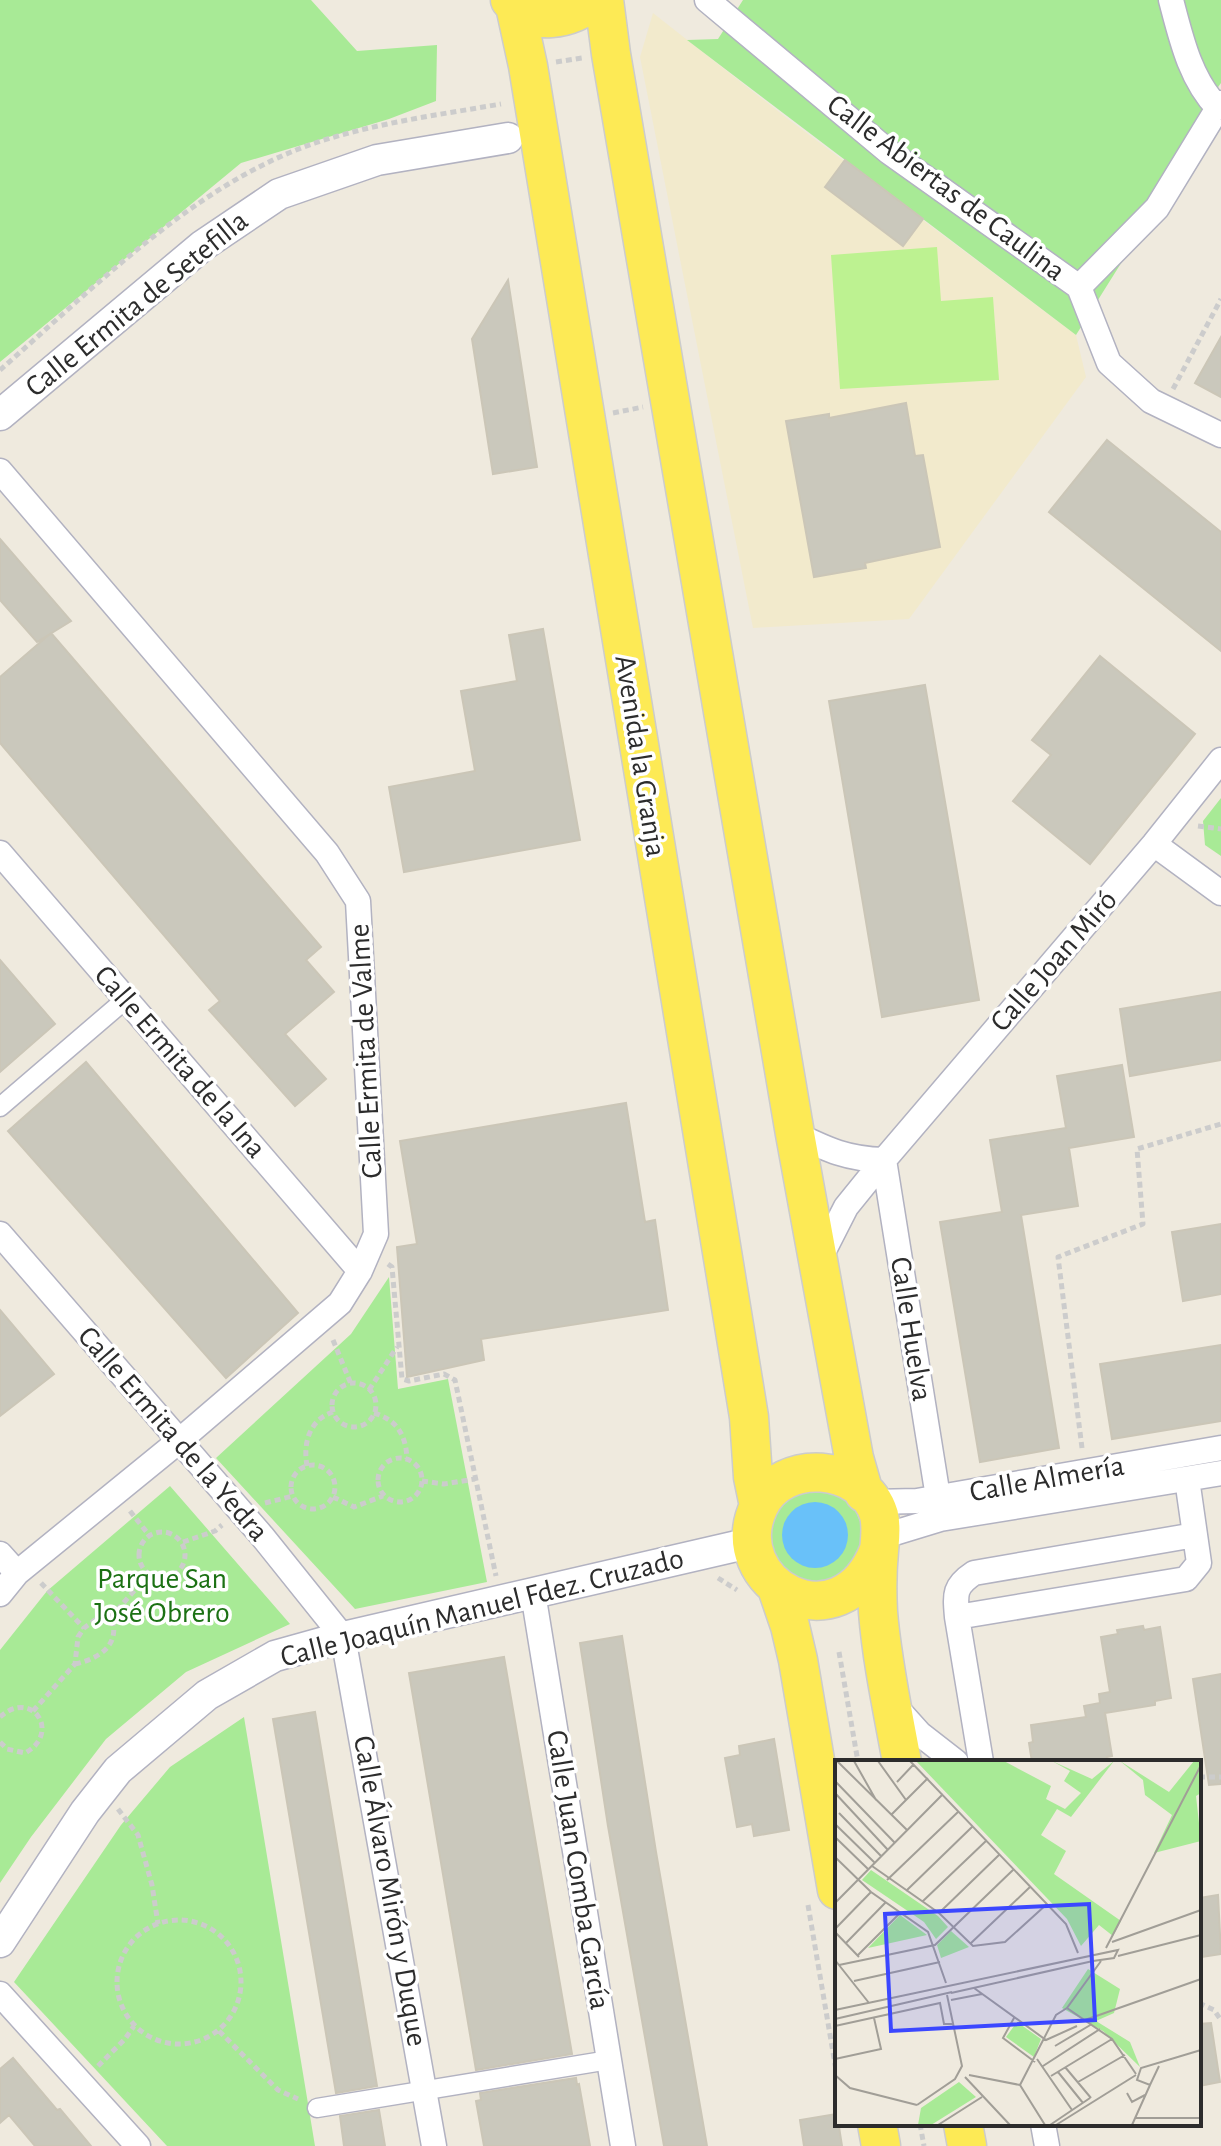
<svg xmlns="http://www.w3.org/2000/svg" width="1221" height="2146" viewBox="0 0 1221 2146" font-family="'Alegreya Sans',sans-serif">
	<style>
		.education { fill: #f2eacc }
		.green { fill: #a8ea96 }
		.pitch { fill: #bdf291 }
		.water { fill: #69c1f9 }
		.building { fill: #cac8bc; stroke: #cbc6b7; stroke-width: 2 }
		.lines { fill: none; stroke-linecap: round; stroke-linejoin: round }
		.pedestrian-casing { stroke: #b2b2c1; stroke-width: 21 }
		.minor-casing { stroke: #b2b2c1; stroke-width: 27 }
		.tertiary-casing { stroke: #b2b2c1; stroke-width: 33 }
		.primary-casing { stroke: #ccc; stroke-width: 41 }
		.path { stroke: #ccc; stroke-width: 5; stroke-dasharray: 6 4; stroke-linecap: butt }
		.pedestrian { stroke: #fff; stroke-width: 18 }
		.minor { stroke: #fff; stroke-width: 24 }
		.tertiary { stroke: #fff; stroke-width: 30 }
		.primary { stroke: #fdea55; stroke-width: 38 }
		.labels { text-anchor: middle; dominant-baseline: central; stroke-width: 7; stroke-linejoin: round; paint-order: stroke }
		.street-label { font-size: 30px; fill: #2c2c2c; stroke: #fff }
		.park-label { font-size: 30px; fill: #1c7114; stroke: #fff }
		.inset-road { fill: none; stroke: #a19e97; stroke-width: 2 }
		.view { fill: #3b47ff; fill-opacity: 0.15; stroke: #3b47ff; stroke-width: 4 }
		.inset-edge { fill: none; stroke: #2c2c2c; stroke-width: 4 }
	</style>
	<rect width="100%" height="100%" fill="#efeade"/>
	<path class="education" d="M653,13L788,119L1076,335L1086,377L909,619L753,628L640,57Z"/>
	<path class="green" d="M0,0H311L357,51L437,45L436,101L389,119L241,163L0,362Z
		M743,0H1221V83L1208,101L1182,166L1076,335L687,40L718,39Z
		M1221,798V856L1205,845L1203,821Z
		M389,1277L398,1389L448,1379L487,1582L355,1609L216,1458L351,1334Z
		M170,1486L290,1624L186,1672L106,1739L31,1837L0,1883V1650L47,1591Z
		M770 1535a46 46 0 1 1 92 0a46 46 0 1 1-92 0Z
		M244,1717L315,2146H167L14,1982L121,1825L170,1767Z"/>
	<path class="pitch" d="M937,247L941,301L993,297L999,380L840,389L831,255Z"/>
	<path class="water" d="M782 1535a33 33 0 1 1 66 0a33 33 0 1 1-66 0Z"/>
	<path class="building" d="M845,160L923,219L903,246L825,187Z
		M508,280L537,467L493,474L472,339Z
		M1221,337V397L1195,383Z
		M906,403L915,456L923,455L940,547L865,563L866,568L814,577L786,421L829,414V418Z
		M1107,440L1221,532V651L1049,512Z
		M0,539L71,621L37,642L0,600Z
		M543,629L580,840L404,872L389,787L475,771L461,691L517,681L509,635Z
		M51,633L321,947L306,960L334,992L285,1034L326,1079L295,1106L209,1010L220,1001L0,743V677Z
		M1100,656L1195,734L1090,864L1013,801L1051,755L1032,740Z
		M925,685L979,1000L882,1017L829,701Z
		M0,960L55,1024L0,1072Z
		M1221,992V1060L1130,1076L1120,1009Z
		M86,1062L298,1313L226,1378L8,1131Z
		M1122,1065L1134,1137L1069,1148L1078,1206L1021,1215L1059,1448L980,1462L940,1222L1002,1212L990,1140L1066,1128L1057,1076Z
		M626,1103L645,1222L655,1220L668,1310L481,1339L484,1360L407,1377L397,1247L417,1244L400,1141Z
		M1221,1224V1294L1183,1301L1172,1232Z
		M0,1310L54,1374L0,1416Z
		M1221,1345V1421L1112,1439L1100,1364Z
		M1143,1626L1144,1630L1160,1627L1171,1698L1155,1701V1705L1105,1713L1112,1756L1107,1757L1108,1762H1032L1029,1743L1033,1742L1031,1725L1086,1717L1084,1706L1100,1703L1099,1694L1110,1692L1101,1637L1118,1634L1117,1630Z
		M622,1636L656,1852L707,2146H664L608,1826L580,1643Z
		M504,1657L572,2054L476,2070L409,1673Z
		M1221,1674V1784L1209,1785L1193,1679Z
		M315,1712L377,2086L336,2093L273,1719Z
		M774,1739L789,1830L754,1836L752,1824L737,1827L725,1758L740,1755L739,1746Z
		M1218,1895L1221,1954L1201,1957L1199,1898Z
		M1211,2023L1220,2082L1199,2086V2024Z
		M13,2058L57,2110L60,2109L91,2146H35L9,2115L0,2123V2069Z
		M576,2078L577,2085L579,2084L590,2146H484L476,2101L481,2100L480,2093Z
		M379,2110L385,2146H344L340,2116Z
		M837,2114L842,2146H804L800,2120Z"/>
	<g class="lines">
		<defs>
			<path id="pedestrian" d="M0,1107L126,999
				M317,2108L609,2060"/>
			<path id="minor" d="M707,0L889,152L1079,287L1157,208L1221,103
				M1171,0C1181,38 1190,79 1218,108
				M1079,287L1109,363L1151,401L1221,435
				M0,471L327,853L358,901L376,1234L360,1271L340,1303L179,1441L17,1573L0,1594
				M1154,844L1221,893
				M0,853L360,1271
				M795,1134C828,1150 847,1159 884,1160
				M884,1160L938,1497
				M0,1234L262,1536L343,1637L434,2146
				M819,1260L846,1207L884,1160L1154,844L1221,760
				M872,1502L917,1501L1221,1448
				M881,1537L940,1519L1221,1473
				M0,1554L17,1573
				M533,1593L623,2146
				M957,1617C955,1594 954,1586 974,1573L1195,1535
				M893,1704L920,1734L956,1762
				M981,1762L957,1617L1186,1579L1199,1563L1187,1479
				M0,1994L138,2146
				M1043,2124L1047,2146"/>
			<path id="tertiary" d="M0,415L202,246L279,194L377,160L508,138
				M0,1942L85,1812L118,1770L207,1695L275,1656L343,1637L754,1542"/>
			<path id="primary" d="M510,0C531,28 572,20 594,0
				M604,0L611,54L795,1134L854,1458L864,1493
				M515,6L528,66L749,1417L753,1477L759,1506
				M879,1550C840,1650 722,1584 759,1506C782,1457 863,1463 879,1515C882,1528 880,1539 879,1551C877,1571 877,1592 878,1612C882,1662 893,1712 902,1762
				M777,1588L790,1626L798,1660L837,1890
				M877,2124L881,2146
				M963,2124L967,2146"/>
		</defs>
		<use href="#pedestrian" class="pedestrian-casing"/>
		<use href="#minor" class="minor-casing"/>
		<use href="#tertiary" class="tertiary-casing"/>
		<use href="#primary" class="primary-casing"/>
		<path class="path" d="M556,62L582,58
			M0,370C94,288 196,183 315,143C375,123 438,115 501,104
			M1173,389L1221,299
			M613,413L643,407
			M1198,826L1221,829
			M388,1264L392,1267L402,1379L409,1381L444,1374L455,1380L496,1576
			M333,1340L351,1384
			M332 1405a22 22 0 1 1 44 0a22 22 0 1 1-44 0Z
			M369,1390L397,1347
			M374,1413C397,1420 406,1435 407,1459
			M1082,1448L1058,1257L1143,1224L1137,1149L1221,1124
			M378 1480a22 22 0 1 1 44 0a22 22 0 1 1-44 0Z
			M291 1487a22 22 0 1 1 44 0a22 22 0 1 1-44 0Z
			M307,1466C303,1443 309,1420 333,1412
			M422,1481L444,1484L475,1479
			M333,1497L354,1507L383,1496
			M265,1503L293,1496
			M130,1511L149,1535
			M139 1555a23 23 0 1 1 46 0a23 23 0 1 1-46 0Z
			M183,1542L215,1531L222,1525
			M718,1578L737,1590
			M41,1583L84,1628
			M839,1652L858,1762
			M75,1664C98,1659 122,1645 111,1617
			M33,1711L75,1664L78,1637L84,1628L95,1620L111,1617L149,1574
			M0,1717C32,1688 62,1733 25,1753L7,1749L0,1742
			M1199,1777H1221
			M118,1809L138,1835L152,1885L158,1924
			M808,1905L837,2076
			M117 1982a62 62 0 1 1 124 0a62 62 0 1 1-124 0Z
			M1199,2003L1214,2010L1221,2020
			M219,2031L278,2090L298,2099
			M98,2066L125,2039L134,2026
			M920,2124L924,2146"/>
		<use href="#pedestrian" class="pedestrian"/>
		<use href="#minor" class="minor"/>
		<use href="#tertiary" class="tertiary"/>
		<use href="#primary" class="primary"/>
	</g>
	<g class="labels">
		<g class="street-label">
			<text transform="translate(946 188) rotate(37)">Calle Abiertas de Caulina</text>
			<text transform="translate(137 304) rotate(-39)">Calle Ermita de Setefilla</text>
			<text transform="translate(640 756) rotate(81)">Avenida la Granja</text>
			<text transform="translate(1054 961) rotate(-49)">Calle Joan Miró</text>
			<text transform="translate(366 1051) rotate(-93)">Calle Ermita de Valme</text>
			<text transform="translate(180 1062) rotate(49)">Calle Ermita de la Ina</text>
			<text transform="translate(911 1329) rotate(81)">Calle Huelva</text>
			<text transform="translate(173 1434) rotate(49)">Calle Ermita de la Yedra</text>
			<text transform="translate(1047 1479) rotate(-10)">Calle Almería</text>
			<text transform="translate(482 1608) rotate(-14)">Calle Joaquín Manuel Fdez. Cruzado</text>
			<text transform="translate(578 1870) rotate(81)">Calle Juan Comba García</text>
			<text transform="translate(390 1891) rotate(80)">Calle Álvaro Mirón y Duque</text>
		</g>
		<g class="park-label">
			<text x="162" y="1579">Parque San<tspan x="162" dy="34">José Obrero</tspan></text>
		</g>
	</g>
	<g transform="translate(835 1760)">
		<rect width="366" height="366" fill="#efeade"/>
		<path d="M81,1H169L216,26L211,39L230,49L246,33L229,21L235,11L217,1L257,19L279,1L236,57L222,49L206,75L231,91L219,114L286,161L278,176L264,165L246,186L232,159ZM285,1L334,32L359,1H366V33L361,36L366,81L319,93L337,55L310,35L308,20ZM36,110L103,156L113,167L101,179L89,162L27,120ZM65,155L92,175L33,188ZM116,171L134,187L106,198L102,185ZM253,209L285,229L279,253L261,261L295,282L305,307L268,271L227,248ZM182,262L206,279L199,297L171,277ZM124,322L141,337L96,365H83L86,348Z" fill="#a8ea96"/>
		<path class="inset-road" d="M2,1L72,70M19,1L41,40M43,1L71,40M75,1L231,164L243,193M0,21L60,83M62,22L79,4M0,33L53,90M4,53L46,96M56,55L93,18M0,64L40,103M0,77L33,109M0,97L36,132L93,172L111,223M37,106L104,153L138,186L170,182L212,144M52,120L124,51M71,131L138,66M88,141L152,80M0,143L108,34M104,153L165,94M0,169L36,132M0,172L24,197M277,182L366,150M11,183L51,142M135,184L196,126M271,188L366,5M22,196L66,152M283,196L366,175M0,200L34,243M266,201L232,248L277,279L301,314M4,205L100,185L179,109M19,221L105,202M139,228L211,280L242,266M116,233L258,201M116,240L147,234M0,250L283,190L279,198L258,201M179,258L168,278L200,302M0,259L117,232M250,260L366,219M0,266L105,243L109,264H119M220,286L257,264M0,299L46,289L39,258M202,299L237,350M208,306L265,269M324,306L315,325L302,320L306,308L366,290M230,307L256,338M223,312L248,343M0,315L15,328L82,345M134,315L185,325M216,316L277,279M130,317L175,365M243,322L290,295M185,325L221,255L232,248M185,325L210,365M292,333L297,342L310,335M82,345L120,319L127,306L112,235M300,358H366M103,365L147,337M215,365L255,338M221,365L301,315M297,365L315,325"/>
		<path class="view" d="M254,144L260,260L56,271L50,154Z"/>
		<rect width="366" height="366" class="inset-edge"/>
	</g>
</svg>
